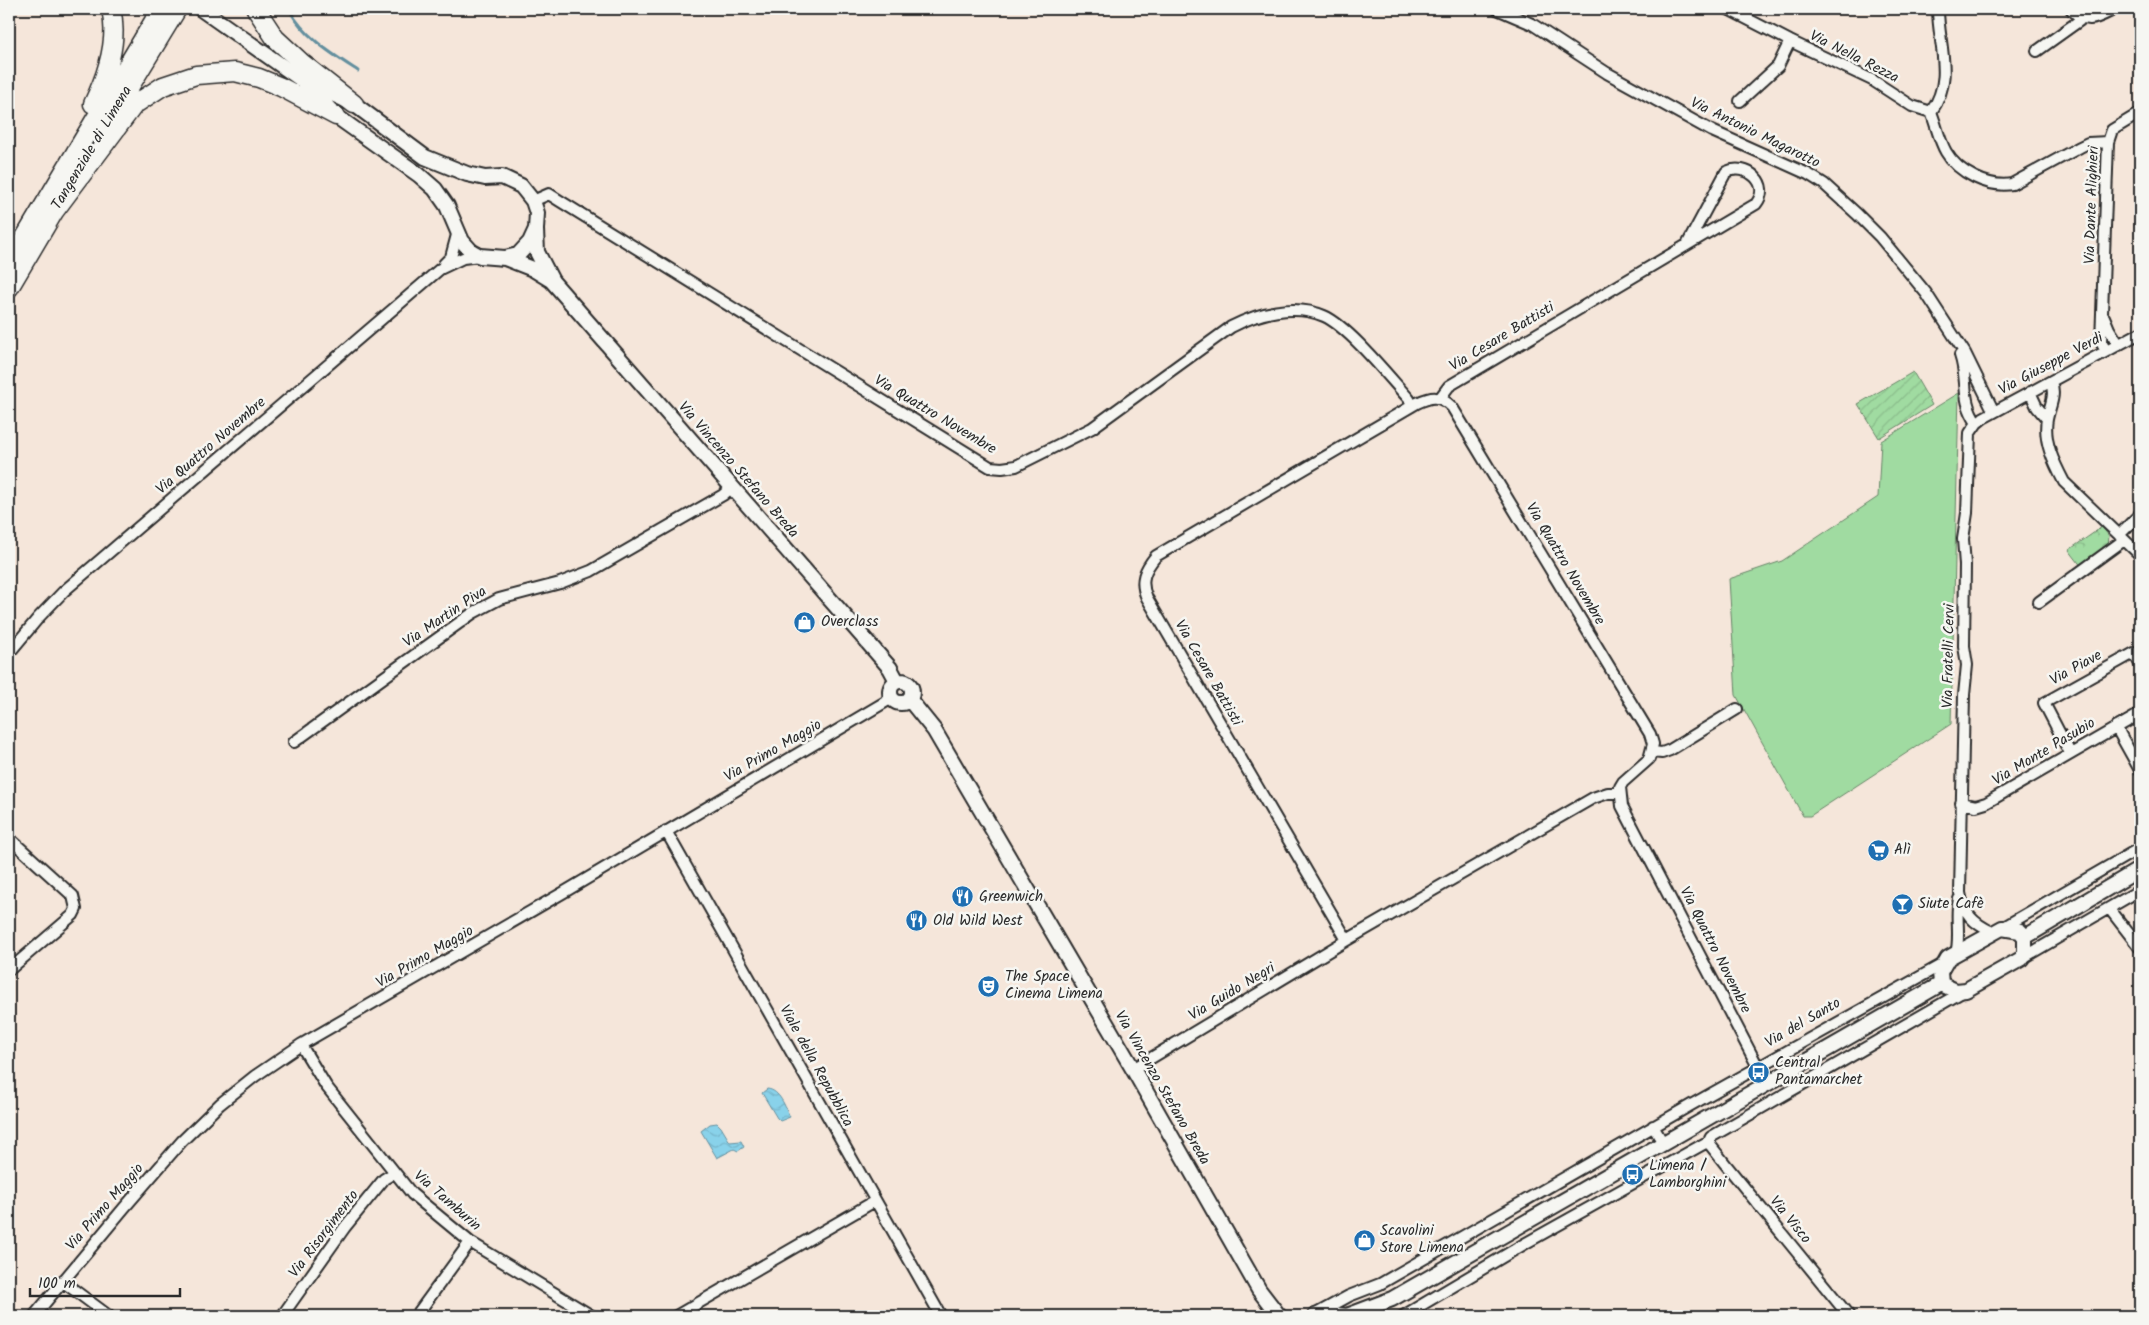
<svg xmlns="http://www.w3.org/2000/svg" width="2149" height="1325" viewBox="0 0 2149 1325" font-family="Kalam,sans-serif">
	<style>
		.grass { fill: #a0dba1; stroke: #668366 }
		.park { fill: url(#park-crowns); stroke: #668366 }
		.garden { fill: url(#garden-furrows); stroke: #668366 }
		.water { fill: url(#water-waves); stroke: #638f9e }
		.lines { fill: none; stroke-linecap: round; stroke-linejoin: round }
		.stream { stroke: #638f9e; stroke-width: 3 }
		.street-casing { stroke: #2b2b2b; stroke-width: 14 }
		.secondary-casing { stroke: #2b2b2b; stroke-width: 18 }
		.highway-casing { stroke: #2b2b2b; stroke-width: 21 }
		.street { stroke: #f6f6f2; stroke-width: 10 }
		.secondary { stroke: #f6f6f2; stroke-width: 14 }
		.highway { stroke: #f6f6f2; stroke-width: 18 }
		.labels { text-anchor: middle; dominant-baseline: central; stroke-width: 5; stroke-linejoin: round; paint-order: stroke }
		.street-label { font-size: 15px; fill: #2b2b2b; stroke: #f6f6f2 }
		.poi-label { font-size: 15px; fill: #2b2b2b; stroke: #f6f6f2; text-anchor: start }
	</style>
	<defs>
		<pattern id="park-crowns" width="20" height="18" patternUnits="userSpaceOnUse" patternTransform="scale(1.25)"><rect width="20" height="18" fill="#a0dba1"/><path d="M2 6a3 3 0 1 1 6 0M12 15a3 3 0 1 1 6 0" fill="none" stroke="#8abc8b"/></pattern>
		<pattern id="garden-furrows" width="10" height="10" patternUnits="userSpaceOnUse" patternTransform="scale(1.25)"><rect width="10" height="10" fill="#a0dba1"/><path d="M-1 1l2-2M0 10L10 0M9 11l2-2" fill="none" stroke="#8abc8b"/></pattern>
		<pattern id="water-waves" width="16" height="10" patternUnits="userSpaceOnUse" patternTransform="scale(1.25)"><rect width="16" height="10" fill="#89d2ea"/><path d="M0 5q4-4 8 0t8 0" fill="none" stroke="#76b4c9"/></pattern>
	</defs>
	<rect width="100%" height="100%" fill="#f5e6da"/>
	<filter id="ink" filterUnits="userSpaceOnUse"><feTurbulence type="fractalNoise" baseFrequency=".02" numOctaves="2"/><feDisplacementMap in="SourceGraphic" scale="10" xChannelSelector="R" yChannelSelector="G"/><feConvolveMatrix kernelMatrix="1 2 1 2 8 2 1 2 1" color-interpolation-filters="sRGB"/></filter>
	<g filter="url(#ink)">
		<path class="grass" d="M1959,393L1951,724L1810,816H1803L1736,695L1729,579L1782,561L1878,497L1881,441Z"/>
		<path class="park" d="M2102,527L2109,536L2108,547L2082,567L2069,550Z"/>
		<path class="garden" d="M1913,372L1932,405L1879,438L1858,404Z"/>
		<path class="water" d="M767,1089C780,1090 785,1107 790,1117L780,1121L777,1118L762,1093Z
			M717,1123L721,1127L730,1142L741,1141L744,1147L738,1151L734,1149L717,1158L701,1131L710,1124Z"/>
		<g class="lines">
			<path class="stream" d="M289,9C304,37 332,54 358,71"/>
			<defs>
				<path id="street" d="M1497,9L1532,24L1607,73L1712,131L1808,174L1824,184L1857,214L1880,237L1926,293L1965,353L1994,412
					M1728,9L1790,41L1872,80L1912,106L1931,112
					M2071,9C2087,26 2097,18 2115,9
					M2037,51L2079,21L2081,18
					M1740,101L1778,66L1790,41
					M1931,112C1936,124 1939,140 1946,152C1958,173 1989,188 2012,184L2080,147L2088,143L2108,142
					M1931,112C1955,78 1938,45 1938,9
					M533,201L549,194L560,201L990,467L1002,468L1016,466L1092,428L1231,327C1258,313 1294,303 1324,316C1349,327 1389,377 1409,399L1412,406
					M444,264L451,257L458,231
					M2104,317L2109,329L2119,345
					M2106,351L2101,342L2108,142L2112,130L2140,113
					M1960,355C1969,381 1960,399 1977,423
					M2051,382C2056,396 2050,405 2047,419C2043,441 2054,463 2064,482L2140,555
					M2030,392L2037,407L2047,419
					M1440,398L1449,386L1756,204C1772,184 1747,162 1726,172L1688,243
					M2119,535L2140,514
					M2039,602L2124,540
					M9,653L39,617L64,591L440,269L463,258L480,256
					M2116,727L2140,770
					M294,742L473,613L499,599L560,583L591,571L723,495L732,487
					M1652,752L1662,753L1670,750L1737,709
					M2070,753L2044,703L2134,653L2140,664
					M1961,803L1976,806L1986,803L2140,714
					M666,831L941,1316
					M9,838L73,896L76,909L73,915L9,970
					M2109,908L2140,948
					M2002,928L2140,848
					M1992,932C1973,923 1964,914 1960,893L1964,695L1967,665L1964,646L1965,565L1963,539L1967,513L1970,433L1977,423L1983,418L2140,333
					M1347,940L1147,598C1139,581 1145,569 1156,556L1417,403C1432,396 1440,395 1452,407L1650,734L1653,744L1649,759L1623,782L1620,787L1622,806L1758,1067
					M1956,954C1961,936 1955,917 1959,899
					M2021,959L2140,890
					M301,1045L326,1086L412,1194L470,1242L592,1316
					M1133,1069L1347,940L1593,798L1608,793H1619
					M1653,1126L1663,1143
					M1709,1141L1711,1146L1726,1165L1849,1316
					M62,1281L109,1316
					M1318,1313L1349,1296L1380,1284L1691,1105L1943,964
					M34,1316L124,1208L182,1141L220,1104L255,1076L302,1044L566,891L892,698
					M282,1316L345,1227L384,1179L394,1173
					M416,1316L470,1242
					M676,1316L875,1201
					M1403,1316L1526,1243L1709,1141L1711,1137L1964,991"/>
				<path id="secondary" d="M201,9L302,80L354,104L425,157L467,174L485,178L502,177L521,186L533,201L537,213L536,229L530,242L518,255L505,258L480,256L471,251L462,241L447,206L435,189L419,175L336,116L302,80
					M536,230L537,252L552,281L890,668L897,681
					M505,258L533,269L551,280
					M890 692a11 11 0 1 1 22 0a11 11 0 1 1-22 0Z
					M909,699L934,730L1133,1069L1259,1290L1279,1316
					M2002,928L2020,931L2025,937V953L2021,959L1966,990L1956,991L1941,984L1940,972L1948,958Z
					M2025,937L2140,869
					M1315,1316L1329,1314L1347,1316L1392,1299L1941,984"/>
				<path id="highway" d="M256,9L275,38L302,63L354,104
					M93,104C107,75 119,41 111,9
					M105,127L177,9
					M53,213L134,105L163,86L196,75L235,72L259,78L281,87L336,116
					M9,264L161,9
					M9,288L58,205"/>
			</defs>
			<use href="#street" class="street-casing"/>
			<use href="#secondary" class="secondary-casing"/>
			<use href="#highway" class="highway-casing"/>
			<use href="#street" class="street"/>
			<use href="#secondary" class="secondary"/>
			<use href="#highway" class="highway"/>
		</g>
	</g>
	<defs>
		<symbol id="shop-disc" viewBox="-11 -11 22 22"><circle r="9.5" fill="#1f6fb2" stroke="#f6f6f2"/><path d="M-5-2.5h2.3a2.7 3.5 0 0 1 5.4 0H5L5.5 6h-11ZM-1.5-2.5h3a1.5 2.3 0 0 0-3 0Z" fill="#fff"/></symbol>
		<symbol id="supermarket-disc" viewBox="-11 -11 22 22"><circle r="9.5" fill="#1f6fb2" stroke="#f6f6f2"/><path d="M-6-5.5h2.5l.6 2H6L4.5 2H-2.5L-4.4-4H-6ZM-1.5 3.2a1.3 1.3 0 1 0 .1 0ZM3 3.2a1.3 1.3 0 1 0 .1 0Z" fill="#fff"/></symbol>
		<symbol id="restaurant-disc" viewBox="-11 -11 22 22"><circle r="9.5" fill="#1f6fb2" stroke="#f6f6f2"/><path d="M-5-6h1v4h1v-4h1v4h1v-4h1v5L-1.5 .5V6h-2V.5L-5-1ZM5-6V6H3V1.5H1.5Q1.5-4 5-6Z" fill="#fff"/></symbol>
		<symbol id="bar-disc" viewBox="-11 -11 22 22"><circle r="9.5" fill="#1f6fb2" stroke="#f6f6f2"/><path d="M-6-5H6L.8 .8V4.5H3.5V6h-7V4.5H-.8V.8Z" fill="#fff"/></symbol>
		<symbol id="theatre-disc" viewBox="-11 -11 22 22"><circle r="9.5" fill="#1f6fb2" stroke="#f6f6f2"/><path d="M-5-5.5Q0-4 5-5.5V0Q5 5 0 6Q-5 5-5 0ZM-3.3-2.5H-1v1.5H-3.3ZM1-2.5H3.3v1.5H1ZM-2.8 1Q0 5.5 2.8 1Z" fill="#fff"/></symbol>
		<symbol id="bus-disc" viewBox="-11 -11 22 22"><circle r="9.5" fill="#1f6fb2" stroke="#f6f6f2"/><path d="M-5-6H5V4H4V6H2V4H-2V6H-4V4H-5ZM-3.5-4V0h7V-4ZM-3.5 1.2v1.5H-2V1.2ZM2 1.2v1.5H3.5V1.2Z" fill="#fff"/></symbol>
	</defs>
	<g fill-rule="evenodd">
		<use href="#shop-disc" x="792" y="610" width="25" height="25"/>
		<use href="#supermarket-disc" x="1866" y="838" width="25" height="25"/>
		<use href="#restaurant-disc" x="950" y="884" width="25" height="25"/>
		<use href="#bar-disc" x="1890" y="892" width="25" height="25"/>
		<use href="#restaurant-disc" x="904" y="908" width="25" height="25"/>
		<use href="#theatre-disc" x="976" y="974" width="25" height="25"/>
		<use href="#bus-disc" x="1746" y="1060" width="25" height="25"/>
		<use href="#bus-disc" x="1620" y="1162" width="25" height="25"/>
		<use href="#shop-disc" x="1352" y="1228" width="25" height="25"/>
	</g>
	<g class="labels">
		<g class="street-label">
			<text transform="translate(1854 57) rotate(27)">Via Nella Rezza</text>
			<text transform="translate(1755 133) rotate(26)">Via Antonio Magarotto</text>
			<text transform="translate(92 148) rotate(-59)">Tangenziale di Limena</text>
			<text transform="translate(2092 205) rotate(-88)">Via Dante Alighieri</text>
			<text transform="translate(1502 337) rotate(-31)">Via Cesare Battisti</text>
			<text transform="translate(2051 364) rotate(-28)">Via Giuseppe Verdi</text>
			<text transform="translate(935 415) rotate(31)">Via Quattro Novembre</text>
			<text transform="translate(211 446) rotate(-41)">Via Quattro Novembre</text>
			<text transform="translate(738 470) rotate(49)">Via Vincenzo Stefano Breda</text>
			<text transform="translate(1565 564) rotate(59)">Via Quattro Novembre</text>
			<text transform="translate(445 617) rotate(-34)">Via Martin Piva</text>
			<text transform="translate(1949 656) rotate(-89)">Via Fratelli Cervi</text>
			<text transform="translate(2076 668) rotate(-29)">Via Piave</text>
			<text transform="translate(1208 673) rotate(60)">Via Cesare Battisti</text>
			<text transform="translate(773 751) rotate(-30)">Via Primo Maggio</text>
			<text transform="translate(2044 752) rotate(-31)">Via Monte Pasubio</text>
			<text transform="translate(1715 950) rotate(63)">Via Quattro Novembre</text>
			<text transform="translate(425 957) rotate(-30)">Via Primo Maggio</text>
			<text transform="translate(1232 992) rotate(-31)">Via Guido Negri</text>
			<text transform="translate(1803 1023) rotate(-30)">Via del Santo</text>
			<text transform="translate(816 1066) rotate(61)">Viale della Repubblica</text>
			<text transform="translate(1162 1088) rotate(60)">Via Vincenzo Stefano Breda</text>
			<text transform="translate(447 1201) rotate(41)">Via Tamburin</text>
			<text transform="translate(105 1207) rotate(-49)">Via Primo Maggio</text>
			<text transform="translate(1790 1220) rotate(51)">Via Visco</text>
			<text transform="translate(324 1234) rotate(-53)">Via Risorgimento</text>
		</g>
		<g class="poi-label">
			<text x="821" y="622">Overclass</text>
			<text x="1894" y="850">Alì</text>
			<text x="979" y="897">Greenwich</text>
			<text x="1918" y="904">Siute Cafè</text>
			<text x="933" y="921">Old Wild West</text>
			<text x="1005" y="977">The Space<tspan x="1005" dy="17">Cinema Limena</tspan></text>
			<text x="1775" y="1063">Central<tspan x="1775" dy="17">Pantamarchet</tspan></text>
			<text x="1649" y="1166">Limena /<tspan x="1649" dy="17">Lamborghini</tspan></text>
			<text x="1380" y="1231">Scavolini<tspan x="1380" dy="17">Store Limena</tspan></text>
		</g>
	</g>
	<rect width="2149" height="1325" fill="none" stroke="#f6f6f2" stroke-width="30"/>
	<rect x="15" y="15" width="2119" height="1295" fill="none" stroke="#2b2b2b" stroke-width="2" filter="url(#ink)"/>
	<path d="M30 1288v8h150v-8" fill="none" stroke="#2b2b2b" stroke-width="2.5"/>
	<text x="38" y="1288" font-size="15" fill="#2b2b2b" stroke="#f6f6f2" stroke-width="4" paint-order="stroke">100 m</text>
</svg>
